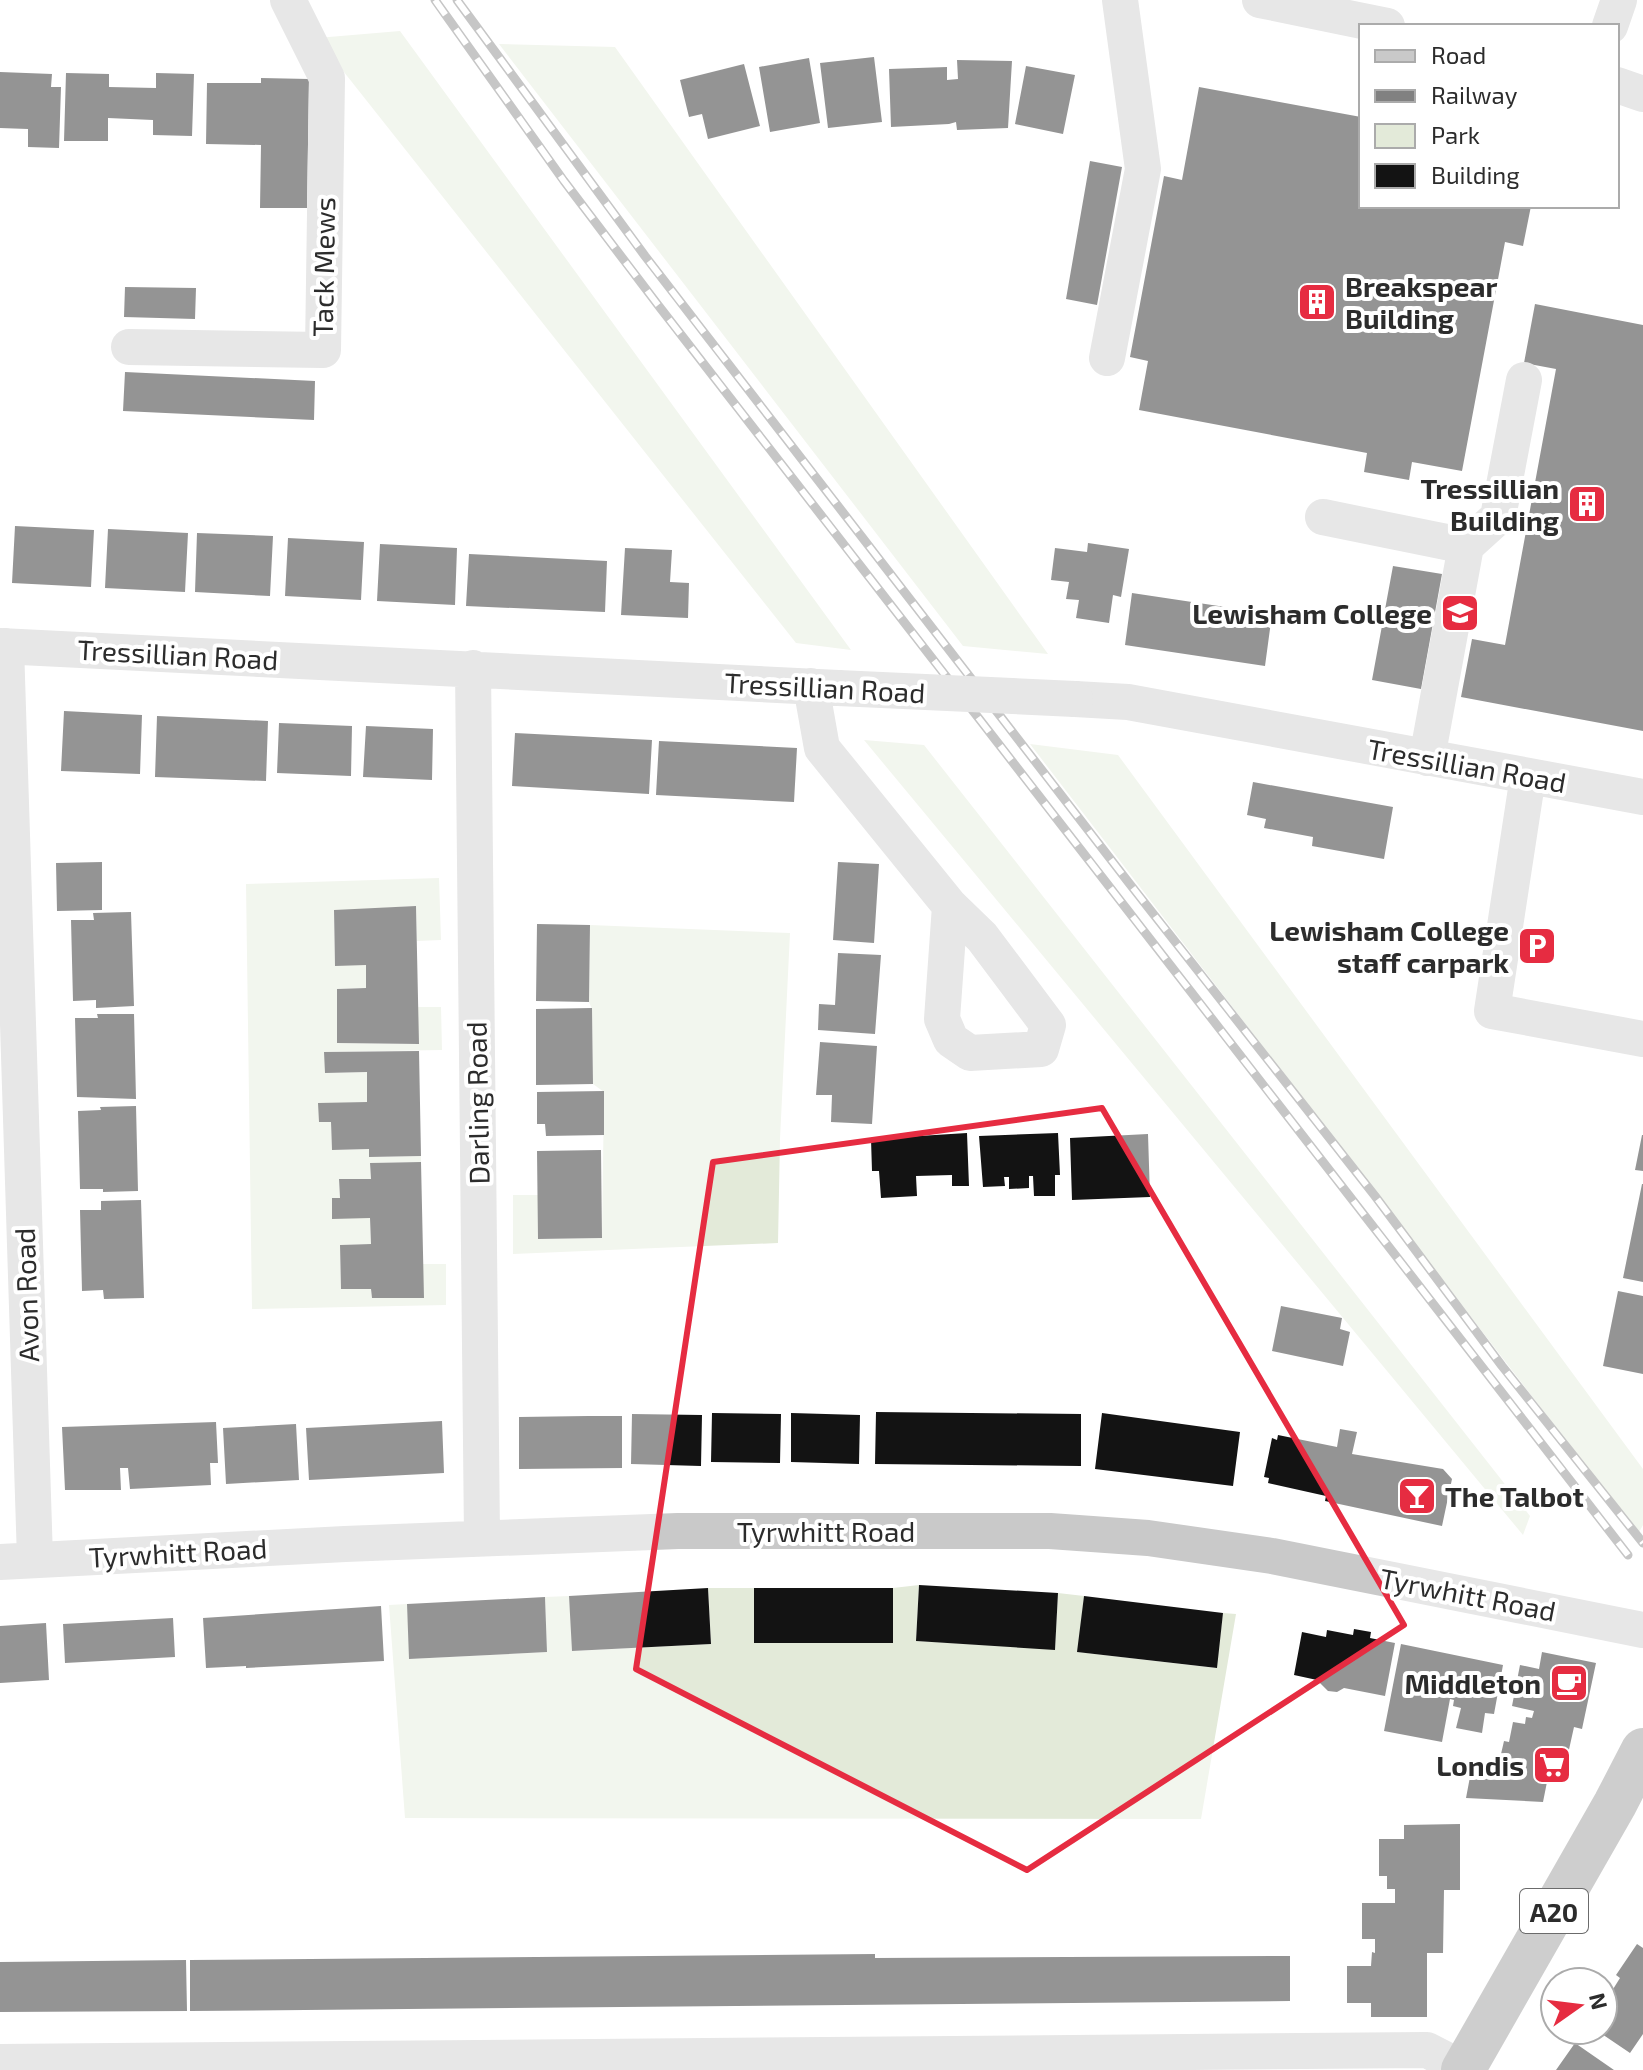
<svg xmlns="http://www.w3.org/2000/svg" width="1643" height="2070" viewBox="0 0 1643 2070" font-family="'Exo 2',sans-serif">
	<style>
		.green { fill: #e3ead9 }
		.building { fill: #131313 }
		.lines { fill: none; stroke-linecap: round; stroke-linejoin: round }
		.minor { stroke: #c9c9c9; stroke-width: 36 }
		.highway { stroke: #939393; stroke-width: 44 }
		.rail-casing { stroke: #818181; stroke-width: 9 }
		.rail { stroke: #fff; stroke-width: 6; stroke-dasharray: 18; stroke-linecap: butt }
		.minor-bridge { stroke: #c9c9c9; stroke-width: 36 }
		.marked { fill: none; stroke: #e62c41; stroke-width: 6; stroke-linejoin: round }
		.labels { text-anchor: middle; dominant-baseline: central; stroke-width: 8; stroke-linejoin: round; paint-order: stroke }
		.shield { fill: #fff; stroke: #6b6b6b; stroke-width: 2 }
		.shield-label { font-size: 26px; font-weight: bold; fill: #2c2c2c }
		.street-label { font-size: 28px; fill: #2c2c2c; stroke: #fff }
		.poi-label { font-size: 28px; font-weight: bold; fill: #2c2c2c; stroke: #fff; text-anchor: end }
	</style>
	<rect width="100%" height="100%" fill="#fff"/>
	<path class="green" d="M400,31L851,650L796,643L317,38Z
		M499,44L615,47L1048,654L963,646Z
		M864,740L924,745L1530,1516L1523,1535Z
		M1030,744L1118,755L1643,1469V1525L1638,1534Z
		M439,878L441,940L417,941L416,906L334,911L335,965H366V988L337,989V1043L418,1044V1007H441L442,1050L325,1052V1073L367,1072V1102L319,1104V1122H331L332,1150L369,1149V1157L421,1156V1162L370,1163L371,1179L339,1180L340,1198H332V1218H370L371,1244L340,1245L341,1289H371L372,1298H423V1264H446V1305L252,1309L246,884Z
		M590,925L790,933L780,1139L778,1243L513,1254V1195H538L539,1239L602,1238L604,1092L593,1084L592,1009L589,1002Z
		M919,1585L916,1641L1055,1649L1058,1593L1084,1596L1078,1652L1216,1668L1223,1613L1236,1614L1201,1819L405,1818L389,1605L407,1604L410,1659L547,1652L545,1597L569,1596L573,1651L711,1644L708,1588H754L755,1643H892L893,1588Z"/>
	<path class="building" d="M874,57L882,122L828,128L820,63Z
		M809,58L820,123L770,132L759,67Z
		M957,60L1012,61L1008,128L957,130L956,122L949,124L891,127L889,69L947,67V80L958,79Z
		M744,64L760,126L708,139L702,114L689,117L680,80Z
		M1026,66L1075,75L1063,134L1015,124Z
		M0,72L52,74L51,87H61L59,148L28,147V129L0,128Z
		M66,73L109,74V87L156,88V73L194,74L192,136L153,135V120L108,118V141H64Z
		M261,78L309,79L307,208H260L261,145L206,144L207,83H261Z
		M1199,87L1361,117V206H1531L1523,246L1505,242L1462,471L1412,462L1409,480L1364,472L1367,453L1139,410L1148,361L1130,357L1164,176L1182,180Z
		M1090,161L1122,167L1097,305L1066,299Z
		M125,287L196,288L195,319L124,317Z
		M1535,304L1643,325V731L1461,697L1472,639L1505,645L1556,369L1524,363Z
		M125,372L315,381L314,420L123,411Z
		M15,526L94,530L91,587L12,583Z
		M108,529L188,533L185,592L105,588Z
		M197,533L273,536L270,596L195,592Z
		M288,538L364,542L361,600L285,596Z
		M1088,543L1129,549L1121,597L1113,595L1109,623L1076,618L1079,600L1066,599L1069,582L1051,580L1055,548L1087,552Z
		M380,544L457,548L455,605L377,601Z
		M625,548L672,550L670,582L689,583L688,618L621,615Z
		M469,554L607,561L605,612L466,606Z
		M1393,566L1442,574L1421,689L1372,680Z
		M1132,593L1272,614L1265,666L1125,645Z
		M64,711L142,715L140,774L61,771Z
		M157,716L268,721L266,781L155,777Z
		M279,723L352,726L351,776L277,773Z
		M366,726L433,729L432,780L363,777Z
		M515,733L652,740L649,794L512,786Z
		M659,741L797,748L794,802L656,795Z
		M1253,782L1393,807L1384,859L1312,846L1313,837L1264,828L1266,819L1247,815Z
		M102,862V910L57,911L56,863Z
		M838,862L879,864L874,943L833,940Z
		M416,906L419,1044L337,1043V989L366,988V965L335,966L334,910Z
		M131,912L134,1006L96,1008V1000L73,1001L71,920H94L93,913Z
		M537,924L590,925L589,1002L536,1001Z
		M838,953L881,955L875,1034L818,1030L819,1004L835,1005Z
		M592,1008L593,1084L536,1085V1009Z
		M97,1014H134L136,1099L77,1097L75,1018H98Z
		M820,1042L877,1046L872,1124L831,1122L832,1095H816Z
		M419,1051L421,1156L369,1157V1149L332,1150L331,1122H319L318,1103L367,1102V1072L325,1073L324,1052Z
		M604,1091V1135L546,1136L545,1124H537V1092Z
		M136,1106L138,1191L103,1192V1189H80L78,1111L101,1110L100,1107Z
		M967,1133L969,1186H952V1175L916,1176L917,1196L881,1198L879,1171H872L871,1139Z
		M1058,1133L1060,1175H1055V1196H1034L1033,1176H1029V1188L1009,1189V1177H1004L1005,1186L983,1187L979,1136Z
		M1148,1134L1150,1197L1072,1200L1070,1138Z
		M1642,1135H1643V1171L1635,1170Z
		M601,1150L602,1238L538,1239L537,1151Z
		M421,1162L424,1298H372L371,1289H341L340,1245L371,1244L370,1218L332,1219V1198H340L339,1179H371L370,1163Z
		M1642,1184H1643V1282L1623,1278Z
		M141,1200L144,1298L104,1299L103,1290L82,1291L80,1210H101V1201Z
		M1618,1291L1643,1296V1374L1603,1366Z
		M1281,1306L1342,1318L1340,1329L1350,1332L1343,1366L1272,1351Z
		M876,1412L1081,1414V1466L875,1464Z
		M712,1413L781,1414L780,1463L711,1462Z
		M791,1413L860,1415L859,1464L791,1462Z
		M1102,1413L1240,1432L1233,1486L1095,1469Z
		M632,1414L702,1415L701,1466L631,1464Z
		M588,1416H622V1468L519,1469V1417Z
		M442,1421L444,1473L309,1480L306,1428Z
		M216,1422L218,1463H210L211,1485L130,1489L128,1468H120L121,1490H65L62,1427Z
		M296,1424L299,1480L226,1484L223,1428Z
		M1340,1429L1357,1432L1352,1454L1443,1469L1452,1479L1442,1526L1325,1501L1326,1496L1268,1483L1269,1478L1264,1477L1272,1438L1277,1440L1278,1435L1337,1447Z
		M919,1585L1058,1593L1055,1650L916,1641Z
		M708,1588L711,1644L572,1651L569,1596Z
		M754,1588H893V1643H754Z
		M1084,1596L1223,1613L1217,1668L1077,1652Z
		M545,1597L547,1652L409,1659L407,1604Z
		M381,1606L384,1661L246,1668V1666L206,1668L203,1618Z
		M173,1618L175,1657L65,1663L63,1624Z
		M46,1623L49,1680L0,1683V1626Z
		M1354,1629L1371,1632L1370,1638L1395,1643L1385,1696L1344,1688L1337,1692L1328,1691L1317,1680L1294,1675L1302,1632L1326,1637L1327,1630L1353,1635Z
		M1401,1644L1503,1665L1494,1714L1485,1713L1482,1733L1456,1728L1461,1708L1453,1706L1454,1700L1450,1699L1442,1742L1384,1731Z
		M1542,1652L1596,1663L1582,1729L1574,1727L1568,1754L1561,1752L1555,1779L1548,1777L1543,1802L1466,1798L1473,1761L1498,1767L1504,1741L1509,1742L1513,1722L1525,1724L1526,1717L1532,1718L1534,1711L1512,1706L1520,1665L1539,1669Z
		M1460,1824V1890H1444L1443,1953H1427V2017H1371V2003H1347V1966H1371L1372,1952L1375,1953V1939H1362V1903H1395V1889H1387V1876H1379V1839H1404V1825Z
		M1637,1944L1643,1948V2034L1630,2053L1596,2030H1603V1992L1604,1990L1610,1994L1620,1978L1616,1975Z
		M875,1954V1958L1290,1956V2001L190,2011V1960Z
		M186,1960L187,2011L0,2012V1962Z
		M1575,2043L1614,2070H1556Z"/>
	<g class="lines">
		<path class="minor" d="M1260,0L1387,26
			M1610,26L1619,0
			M1617,85L1643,94
			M129,347L323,350L327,78L288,0
			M1107,358L1143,169L1120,0
			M1323,517L1466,546
			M0,646L838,688
			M6,646L35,1559
			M473,668L482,1538
			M811,686L822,748L950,906L942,1019L951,1040L970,1053L1041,1049L1048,1025L982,937L950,906
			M1075,699L1128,702L1643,797
			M1427,758L1466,546L1498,517L1524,380
			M1528,776L1492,1011L1643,1039
			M0,1562L345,1544L678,1531H1050L1148,1538L1272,1556L1643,1630
			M0,2062L1427,2050L1464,2069"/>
		<path class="highway" d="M1463,2070L1615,1804L1643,1750"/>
		<defs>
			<path id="rail" d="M435,0L564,181L658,305L1628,1555
				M457,0L645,256L1129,883L1375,1196L1502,1366L1643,1543"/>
		</defs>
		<use href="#rail" class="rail-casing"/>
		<use href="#rail" class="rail"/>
		<path class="minor-bridge" d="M838,688L1075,699"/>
	</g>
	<path d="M0 0H1643V2070H0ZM1102,1108L1404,1625L1027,1870L636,1669L713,1162Z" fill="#fff" fill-opacity=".55" fill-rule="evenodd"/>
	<path class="marked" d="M1102,1108L1404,1625L1027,1870L636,1669L713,1162Z"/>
	<defs>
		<symbol id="building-square" viewBox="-11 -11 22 22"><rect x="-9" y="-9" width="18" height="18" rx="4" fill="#e62c41" stroke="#fff"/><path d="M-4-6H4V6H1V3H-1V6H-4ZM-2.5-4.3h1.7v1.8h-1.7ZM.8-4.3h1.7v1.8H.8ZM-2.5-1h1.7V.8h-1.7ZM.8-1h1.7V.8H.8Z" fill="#fff"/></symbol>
		<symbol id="university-square" viewBox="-11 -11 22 22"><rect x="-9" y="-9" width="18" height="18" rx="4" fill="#e62c41" stroke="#fff"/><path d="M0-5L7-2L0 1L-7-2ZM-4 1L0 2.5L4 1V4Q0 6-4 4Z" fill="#fff"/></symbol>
		<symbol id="parking-square" viewBox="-11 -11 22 22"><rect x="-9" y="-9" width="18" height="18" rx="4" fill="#e62c41" stroke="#fff"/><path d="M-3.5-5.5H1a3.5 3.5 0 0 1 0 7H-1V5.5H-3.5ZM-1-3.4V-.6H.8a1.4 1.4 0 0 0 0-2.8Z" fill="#fff"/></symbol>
		<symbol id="bar-square" viewBox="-11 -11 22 22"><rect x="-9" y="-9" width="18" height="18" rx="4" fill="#e62c41" stroke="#fff"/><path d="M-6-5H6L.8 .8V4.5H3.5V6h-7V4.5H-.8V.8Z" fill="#fff"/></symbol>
		<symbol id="cafe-square" viewBox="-11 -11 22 22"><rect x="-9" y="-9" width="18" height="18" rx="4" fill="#e62c41" stroke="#fff"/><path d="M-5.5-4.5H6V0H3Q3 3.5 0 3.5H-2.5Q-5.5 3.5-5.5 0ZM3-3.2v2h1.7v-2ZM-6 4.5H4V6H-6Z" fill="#fff"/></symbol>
		<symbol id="supermarket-square" viewBox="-11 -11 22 22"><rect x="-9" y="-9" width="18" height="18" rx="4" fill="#e62c41" stroke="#fff"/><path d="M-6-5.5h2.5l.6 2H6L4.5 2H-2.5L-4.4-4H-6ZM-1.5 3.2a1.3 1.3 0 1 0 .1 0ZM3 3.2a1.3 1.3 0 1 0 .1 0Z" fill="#fff"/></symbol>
	</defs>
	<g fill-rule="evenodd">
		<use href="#building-square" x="1295" y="280" width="44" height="44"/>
		<use href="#building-square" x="1565" y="482" width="44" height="44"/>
		<use href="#university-square" x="1438" y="591" width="44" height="44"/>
		<use href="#parking-square" x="1515" y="924" width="44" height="44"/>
		<use href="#bar-square" x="1395" y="1474" width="44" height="44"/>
		<use href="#cafe-square" x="1547" y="1661" width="44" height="44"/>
		<use href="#supermarket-square" x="1530" y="1743" width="44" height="44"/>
	</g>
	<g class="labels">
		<rect class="shield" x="1520" y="1889" width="68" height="44" rx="6"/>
		<g class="shield-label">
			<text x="1554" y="1911">A20</text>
		</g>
		<g class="street-label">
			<text transform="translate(323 267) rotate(-89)">Tack Mews</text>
			<text transform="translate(178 654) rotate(3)">Tressillian Road</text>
			<text transform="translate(825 687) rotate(3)">Tressillian Road</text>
			<text transform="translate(1467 765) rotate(10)">Tressillian Road</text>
			<text transform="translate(477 1103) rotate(-91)">Darling Road</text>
			<text transform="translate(26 1295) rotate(-92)">Avon Road</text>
			<text x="826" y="1531">Tyrwhitt Road</text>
			<text transform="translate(178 1552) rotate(-3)">Tyrwhitt Road</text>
			<text transform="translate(1468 1594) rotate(11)">Tyrwhitt Road</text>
		</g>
		<g class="poi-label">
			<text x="1345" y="286" text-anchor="start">Breakspear<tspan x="1345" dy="32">Building</tspan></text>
			<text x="1559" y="488">Tressillian<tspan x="1559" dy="32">Building</tspan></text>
			<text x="1432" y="613">Lewisham College</text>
			<text x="1509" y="930">Lewisham College<tspan x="1509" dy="32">staff carpark</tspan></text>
			<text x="1445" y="1496" text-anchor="start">The Talbot</text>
			<text x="1541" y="1683">Middleton</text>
			<text x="1524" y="1765">Londis</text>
		</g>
	</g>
	<rect x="1359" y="24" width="260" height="184" fill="#ffffff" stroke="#ababab" stroke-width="2"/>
	<rect x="1375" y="50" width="40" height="12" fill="#c9c9c9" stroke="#ababab" stroke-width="2"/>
	<text x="1431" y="64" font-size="24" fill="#2c2c2c">Road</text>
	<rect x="1375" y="90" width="40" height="12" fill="#818181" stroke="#ababab" stroke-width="2"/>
	<text x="1431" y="104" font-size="24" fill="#2c2c2c">Railway</text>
	<rect x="1375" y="124" width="40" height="24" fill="#e3ead9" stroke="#ababab" stroke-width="2"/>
	<text x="1431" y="144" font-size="24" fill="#2c2c2c">Park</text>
	<rect x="1375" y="164" width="40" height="24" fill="#131313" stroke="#ababab" stroke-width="2"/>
	<text x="1431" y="184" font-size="24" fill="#2c2c2c">Building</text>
	<g transform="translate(1579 2006) rotate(76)"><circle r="38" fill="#ffffff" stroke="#ababab" stroke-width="2"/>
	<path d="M0-6L14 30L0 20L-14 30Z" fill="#e62c41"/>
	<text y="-12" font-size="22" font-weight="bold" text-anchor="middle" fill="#2c2c2c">N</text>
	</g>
</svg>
